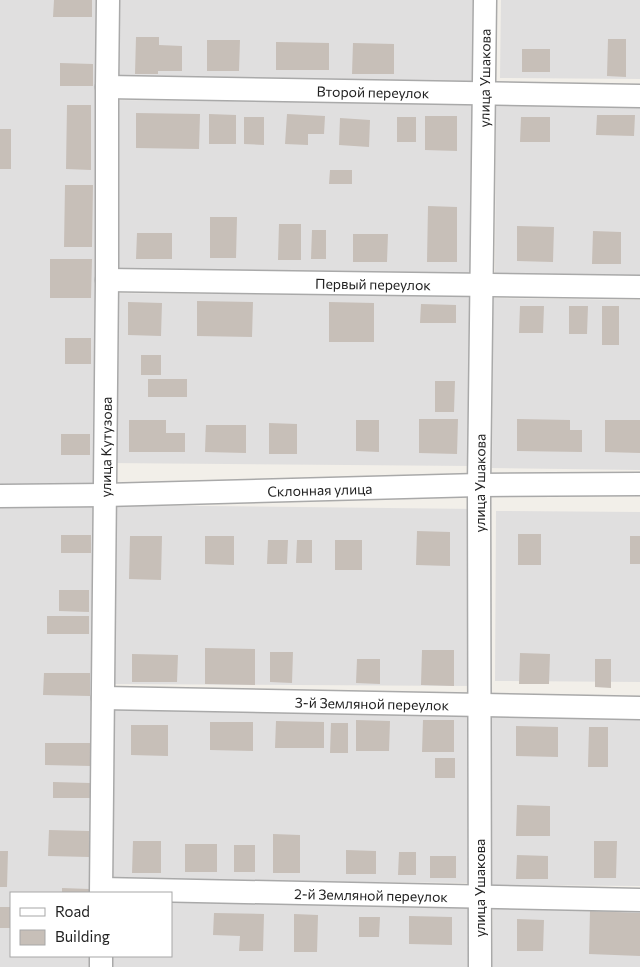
<svg xmlns="http://www.w3.org/2000/svg" width="640" height="967" viewBox="0 0 640 967" font-family="Commissioner,sans-serif">
	<style>
		.residential { fill: #e0dfdf }
		.building { fill: #c7bfb8 }
		.lines { fill: none; stroke-linecap: round; stroke-linejoin: round }
		.street-casing { stroke: #a9a9a9; stroke-width: 25 }
		.street { stroke: #fff; stroke-width: 22 }
		.labels { text-anchor: middle; dominant-baseline: central; stroke-width: 4; stroke-linejoin: round; paint-order: stroke }
		.street-label { font-size: 14px; fill: #222; stroke: #fff }
	</style>
	<rect width="100%" height="100%" fill="#f2efe9"/>
	<path class="residential" d="M0,0H101L95,893H11V956H95V967H0Z
		M116,0H480V82L116,79Z
		M501,0H640V79L500,78Z
		M113,100L477,103L476,273L112,270Z
		M496,105L640,106V276L495,275Z
		M109,293L474,296L472,466L108,463Z
		M493,298L640,300V470L492,468Z
		M112,505L477,509L472,686L112,684Z
		M496,511L640,512V682L495,681Z
		M108,710L472,713L471,883L107,880Z
		M492,715L640,716V886L490,885Z
		M171,900L473,903V967H109V956H171Z
		M493,905L640,906V967H492Z"/>
	<path class="building" d="M54,0H92V17H53Z
		M136,37H159V45L182,46V71H158V74H135Z
		M608,39H626V77L607,76Z
		M207,40H240L239,71H207Z
		M276,42L329,43V70H276Z
		M353,43L394,44V74H352Z
		M522,49H550V72H522Z
		M60,63L93,64V86H60Z
		M67,105H91V170L66,169Z
		M136,113L200,114L199,149L136,148Z
		M209,114L236,115V144H209Z
		M287,114L325,116L324,134H308V145L285,144Z
		M597,115H635L634,136L596,135Z
		M425,116H457V151L425,150Z
		M244,117H264V145L244,144Z
		M397,117H416V142H397Z
		M521,117H550V142H520Z
		M340,118L370,120L369,147L339,145Z
		M0,129H11V169H0Z
		M330,170H352V184H329Z
		M65,185H93L92,247H64Z
		M428,206L457,207V262H427Z
		M210,217H237L236,258H210Z
		M279,224H301V260H278Z
		M517,226L554,227L553,262L517,261Z
		M312,230H326V259H311Z
		M593,231L621,232V264H592Z
		M137,233H172V259H136Z
		M353,234H388L387,262H353Z
		M50,259H92L91,298H50Z
		M197,301L253,302L252,337L197,336Z
		M128,302L162,303L161,336L128,335Z
		M329,302L374,303V342H329Z
		M421,304L456,305V323H420Z
		M520,306H544L543,333H519Z
		M569,306H588L587,334H569Z
		M602,306H619V345H602Z
		M65,338H91V364H65Z
		M141,355H161V375H141Z
		M148,379H187V397H148Z
		M435,381H455L454,412H435Z
		M419,419H458L457,454L419,453Z
		M517,419L570,420V430H582V452L517,451Z
		M129,420H166V433H185V452H129Z
		M356,420H379V452L356,451Z
		M605,420H640V453L605,452Z
		M269,423L297,424V454H269Z
		M206,425H246V453L205,452Z
		M61,434H90V455H61Z
		M417,531L450,532V566L416,565Z
		M518,534H541V565H518Z
		M61,535H91V553H61Z
		M130,536H162L161,580L129,579Z
		M205,536H234V565L205,564Z
		M630,536H640V564H630Z
		M268,540H288L287,564H267Z
		M297,540H312V563H296Z
		M335,540H362V570H335Z
		M59,590H89V612L59,611Z
		M47,616H89V634H47Z
		M205,648L255,649V685L205,684Z
		M422,650H454V686L421,685Z
		M270,652H293L292,683L270,682Z
		M520,653L550,654L549,684H519Z
		M132,654L178,655L177,682H132Z
		M357,659H380V684L356,683Z
		M595,659H611V688L595,687Z
		M44,673H90V696L43,695Z
		M356,720L390,721L389,751H356Z
		M423,720H454V752H422Z
		M276,721L324,722V748H275Z
		M210,722H253V751L210,750Z
		M331,723H348V753H330Z
		M131,725H168V756L131,755Z
		M516,726L558,727V757L516,756Z
		M589,727H608V767H588Z
		M45,743H91V766L45,765Z
		M435,758H455V778H435Z
		M53,782L90,783V798H53Z
		M517,805L550,806V836H516Z
		M49,830L89,831V857L48,856Z
		M273,834L300,835V873H273Z
		M133,841H161V873H132Z
		M594,841H617L616,878H594Z
		M185,844H217V872H185Z
		M234,845H255V872H234Z
		M346,850L376,851V874H346Z
		M0,851H8L7,887H0Z
		M399,852H416V875H398Z
		M517,855L548,856V879H516Z
		M430,856H456V878H430Z
		M62,888L89,889V893H62Z
		M0,907H11V928H0Z
		M590,911L640,913V956L589,954Z
		M214,913L264,914L263,951H239L240,936L213,935Z
		M294,914L318,915L317,952H294Z
		M409,916L452,917V945L409,944Z
		M359,917H380L379,937H359Z
		M517,919L544,920L543,951H517Z"/>
	<g class="lines">
		<defs>
			<g id="street">
				<path id="s1" d="M107,87L640,96"/>
				<path id="s2" d="M107,280L640,287"/>
				<path id="s3" d="M0,496L105,495L479,485L640,484"/>
				<path id="s4" d="M103,698L640,708"/>
				<path id="s5" d="M102,889L640,900"/>
				<path id="s6" d="M101,893L107,280V87L108,0"/>
				<path d="M101,967V956"/>
				<path id="s7" d="M480,967L479,485L485,0"/>
			</g>
		</defs>
		<use href="#street" class="street-casing"/>
		<use href="#street" class="street"/>
	</g>
	<g class="labels">
		<g class="street-label">
			<text stroke="none"><textPath href="#s7" startOffset="889">улица Ушакова</textPath></text>
			<text stroke="none"><textPath href="#s1" startOffset="266">Второй переулок</textPath></text>
			<text stroke="none"><textPath href="#s2" startOffset="266">Первый переулок</textPath></text>
			<text stroke="none"><textPath href="#s6" startOffset="446">улица Кутузова</textPath></text>
			<text stroke="none"><textPath href="#s7" startOffset="484">улица Ушакова</textPath></text>
			<text stroke="none"><textPath href="#s3" startOffset="320">Склонная улица</textPath></text>
			<text stroke="none"><textPath href="#s4" startOffset="269">3-й Земляной переулок</textPath></text>
			<text transform="translate(479 888) rotate(-90)">улица Ушакова</text>
			<text stroke="none"><textPath href="#s5" startOffset="269">2-й Земляной переулок</textPath></text>
		</g>
	</g>
	<rect x="10" y="892" width="162" height="65" fill="#ffffff" stroke="#a7a7a7"/>
	<rect x="20" y="908" width="25" height="8" fill="#ffffff" stroke="#a7a7a7"/>
	<text x="55" y="917" font-size="15" fill="#222222">Road</text>
	<rect x="20" y="930" width="25" height="15" fill="#c7bfb8" stroke="#a7a7a7"/>
	<text x="55" y="942" font-size="15" fill="#222222">Building</text>
</svg>
